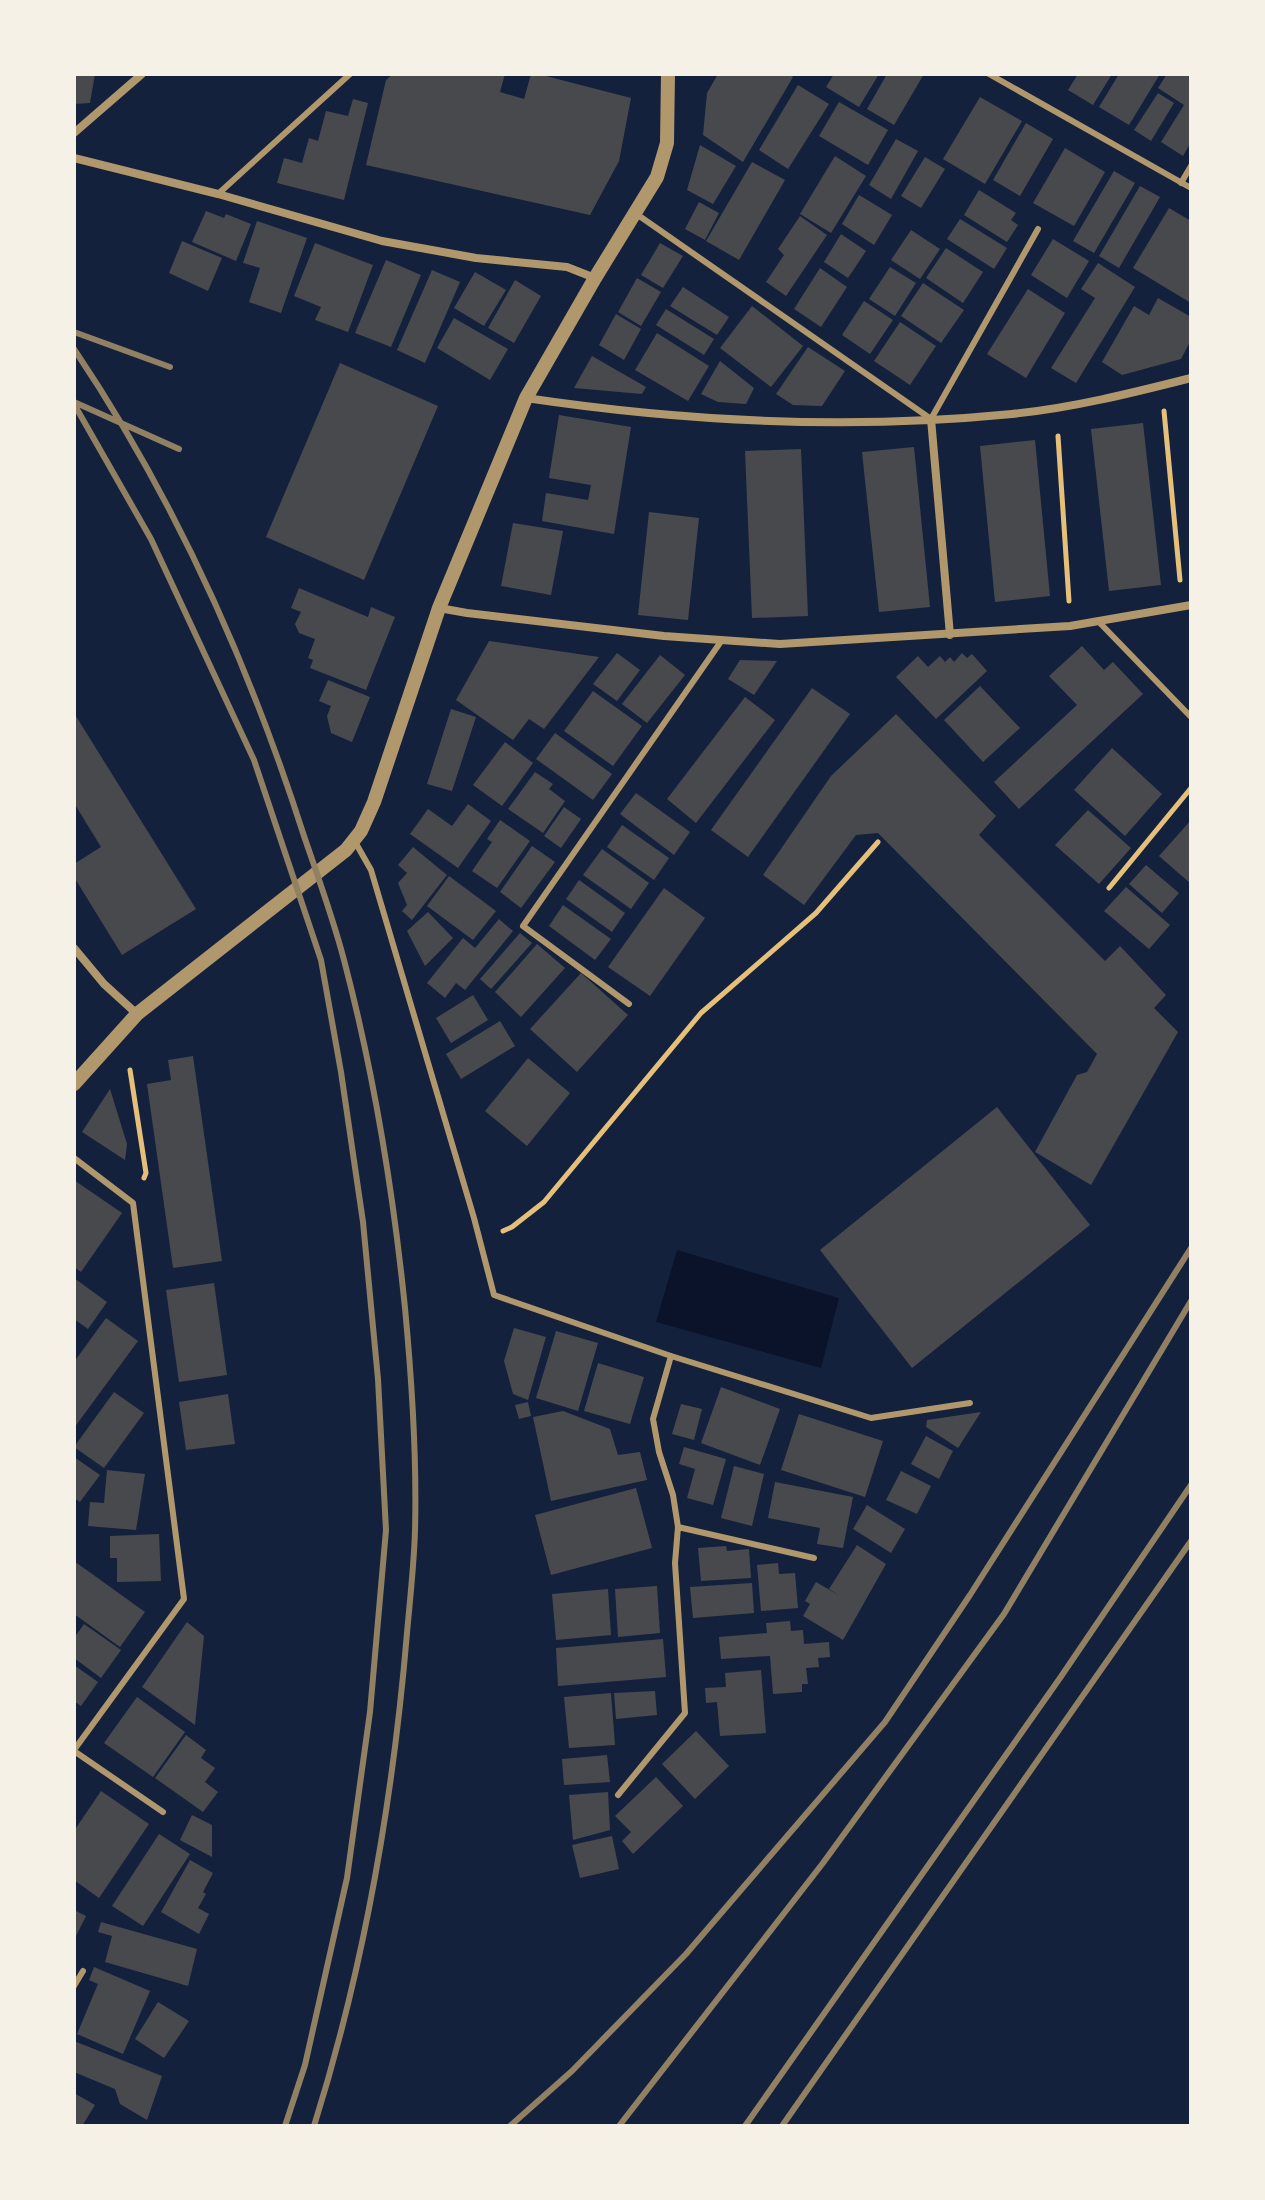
<svg xmlns="http://www.w3.org/2000/svg" width="1265" height="2200" viewBox="0 0 1265 2200" font-family="'Archivo Narrow',sans-serif">
	<style>
		.water { fill: #0b132b }
		.building { fill: #48494c }
		.lines { fill: none; stroke-linecap: round; stroke-linejoin: round }
		.path { stroke: #e5c07b; stroke-width: 5 }
		.service { stroke: #b1986c; stroke-width: 6 }
		.minor { stroke: #b1986c; stroke-width: 8 }
		.tertiary { stroke: #b1986c; stroke-width: 14 }
		.rail { stroke: #918062; stroke-width: 6 }
	</style>
	<rect width="100%" height="100%" fill="#14213d"/>
	<path class="water" d="M677,1250L839,1298L821,1368L656,1322Z"/>
	<path class="building" d="M74,74H95L90,103L74,104Z
		M393,74H505L500,92L524,99L531,74H538L631,98L619,161L590,215L366,165L386,80Z
		M718,74H789L793,77L743,162L703,135L707,93Z
		M834,74H879L859,107L826,87Z
		M887,74H924L894,125L867,109Z
		M1078,74H1112L1093,105L1068,90Z
		M1119,74H1160L1129,125L1099,107Z
		M1167,74L1191,75V142L1183,156L1161,142L1184,105L1158,88Z
		M798,85L829,104L788,169L759,150Z
		M1158,93L1174,103L1151,141L1134,130Z
		M980,97L1022,121L985,184L943,159Z
		M353,99L368,103L344,200L277,183L284,158L302,163L309,138L318,141L326,111L348,116Z
		M839,102L888,130L868,165L819,136Z
		M1026,123L1053,139L1020,196L993,180Z
		M896,139L918,151L891,199L869,185Z
		M700,145L736,166L713,204L687,190Z
		M1065,148L1105,172L1074,226L1033,203Z
		M835,156L866,176L831,233L800,214Z
		M925,157L945,169L921,208L901,196Z
		M752,162L785,180L739,260L706,241Z
		M1114,171L1135,183L1094,253L1073,241Z
		M1140,186L1160,197L1119,268L1099,256Z
		M979,190L1016,213L1011,220L1018,225L1007,242L964,215Z
		M859,195L892,215L874,245L842,224Z
		M699,202L719,213L705,240L685,229Z
		M1169,208L1191,221V303L1133,268Z
		M206,211L224,218L226,214L251,224L236,261L192,242Z
		M800,216L827,235L786,296L766,282L784,255L778,249Z
		M960,219L1007,248L994,269L947,239Z
		M257,221L307,238L281,313L249,302L260,268L243,263Z
		M911,230L940,249L920,279L891,260Z
		M841,234L866,251L848,278L824,262Z
		M1053,239L1089,261L1067,298L1031,275Z
		M182,241L222,258L208,291L169,273Z
		M315,243L373,265L348,332L315,320L321,307L294,296Z
		M660,243L683,256L663,288L641,275Z
		M946,248L983,272L963,303L926,278Z
		M386,260L421,275L391,347L355,333Z
		M1098,263L1135,287L1076,383L1051,368L1095,298L1081,289Z
		M890,267L916,283L895,316L869,299Z
		M820,268L847,287L821,327L794,309Z
		M432,270L460,282L425,363L397,350Z
		M475,272L506,290L484,326L454,308Z
		M637,278L661,292L641,326L618,312Z
		M515,280L541,296L514,343L488,328Z
		M923,283L964,310L941,343L901,316Z
		M683,287L729,317L717,335L670,306Z
		M1028,289L1065,313L1026,378L987,354Z
		M1158,298L1191,317V340L1181,359L1122,375L1102,362L1134,306L1149,315Z
		M864,301L893,320L870,354L842,335Z
		M752,306L803,346L771,387L720,348Z
		M666,309L714,339L704,355L656,325Z
		M616,314L641,329L624,360L599,345Z
		M454,318L508,349L490,380L437,348Z
		M900,322L936,346L910,385L874,361Z
		M657,333L709,366L688,401L635,370Z
		M808,347L845,371L822,406L793,405L776,394Z
		M592,356L646,387L642,394L574,388Z
		M720,361L754,388L746,404L718,402L701,394Z
		M340,363L438,406L364,580L266,537Z
		M559,415L631,427L614,534L542,521L546,493L588,500L591,485L549,478Z
		M1143,423L1161,585L1109,591L1091,429Z
		M1035,440L1050,596L995,602L980,446Z
		M914,447L930,607L879,612L862,452Z
		M801,449L808,616L752,618L745,451Z
		M649,512L699,518L688,620L638,615Z
		M513,523L563,531L551,595L501,586Z
		M299,588L368,617L371,607L395,617L366,690L310,668L313,660L308,658L315,639L299,633L295,624L301,612L291,608Z
		M489,641L599,657L544,729L529,719L513,740L456,700Z
		M1082,646L1104,670L1113,662L1143,694L1019,809L994,782L1077,705L1049,676Z
		M617,653L640,670L617,701L593,684Z
		M962,653L967,658L972,654L987,671L936,719L896,677L918,656L928,667L940,656L945,662L950,657L954,662Z
		M660,655L685,675L647,723L622,704Z
		M740,660L777,661L754,695L728,679Z
		M328,680L370,697L352,742L331,733L327,716L331,706L319,701Z
		M980,686L1020,728L983,762L944,720Z
		M812,688L850,714L748,857L711,830Z
		M593,691L642,726L613,766L564,731Z
		M745,697L775,720L696,823L667,799Z
		M451,709L476,717L452,791L427,784Z
		M74,713L196,909L122,955L74,877V864L101,847L74,803Z
		M896,714L996,816L979,835L1105,961L1120,946L1166,995L1154,1008L1178,1032L1091,1185L1035,1152L1077,1075L1087,1072L1097,1054L878,833L856,835L804,905L763,875L831,776Z
		M555,733L612,774L593,800L536,759Z
		M505,742L533,763L502,806L473,785Z
		M1112,748L1162,794L1125,836L1074,790Z
		M535,772L553,784L549,789L565,801L543,833L508,809Z
		M636,793L690,832L674,855L620,814Z
		M468,804L491,821L458,868L410,834L428,809L452,826Z
		M564,807L581,819L561,848L544,836Z
		M1088,810L1131,848L1099,884L1055,845Z
		M500,820L530,841L497,888L472,871L492,842L487,839Z
		M1191,820V884L1159,856Z
		M622,825L669,858L654,880L607,847Z
		M532,846L555,862L521,908L500,892Z
		M413,847L447,875L412,920L402,911L407,905L398,883L407,873L398,865Z
		M602,849L649,883L631,909L583,875Z
		M1146,865L1179,893L1162,913L1129,884Z
		M449,876L496,911L473,940L427,906Z
		M579,880L625,913L612,932L566,899Z
		M1126,887L1170,925L1149,949L1104,911Z
		M664,888L705,918L650,996L608,967Z
		M563,905L611,939L595,960L549,926Z
		M428,912L453,938L425,966L407,931Z
		M499,919L513,931L465,990L456,983L445,998L427,983L463,938L475,948Z
		M520,933L532,943L491,989L480,979Z
		M537,944L565,968L521,1017L495,992Z
		M581,973L628,1015L577,1072L530,1029Z
		M473,995L488,1020L451,1043L436,1018Z
		M500,1021L515,1046L461,1079L446,1054Z
		M193,1056L222,1261L173,1268L147,1084L171,1080L168,1060Z
		M528,1058L570,1093L527,1146L485,1111Z
		M110,1089L127,1144L125,1160L82,1132Z
		M997,1107L1090,1225L912,1368L820,1250Z
		M74,1180L122,1213L81,1272L74,1267Z
		M74,1278L107,1302L88,1329L74,1319Z
		M214,1283L227,1375L179,1382L166,1290Z
		M106,1318L138,1341L74,1428V1362Z
		M514,1328L546,1337L528,1400L513,1394L504,1361Z
		M556,1331L598,1343L578,1411L536,1398Z
		M598,1363L644,1377L630,1424L584,1411Z
		M721,1387L780,1409L760,1465L701,1443Z
		M114,1392L144,1413L104,1468L74,1447Z
		M228,1394L235,1444L186,1450L179,1402Z
		M528,1402L531,1416L519,1419L515,1405Z
		M681,1404L702,1409L694,1440L672,1434Z
		M563,1411L610,1429L618,1455L640,1452L647,1480L551,1501L533,1417Z
		M981,1412L958,1448L926,1427L927,1420Z
		M799,1414L883,1441L865,1497L781,1470Z
		M926,1436L953,1451L939,1479L911,1464Z
		M684,1447L726,1459L713,1505L687,1498L695,1469L679,1464Z
		M74,1457L100,1475L80,1502L74,1498Z
		M734,1466L764,1474L752,1526L721,1518Z
		M107,1470L145,1474L136,1530L88,1526L90,1502L104,1503Z
		M901,1471L931,1486L917,1514L886,1500Z
		M775,1482L853,1497L843,1548L817,1544L820,1528L768,1518Z
		M636,1488L652,1548L551,1575L535,1515Z
		M867,1505L905,1529L891,1553L853,1529Z
		M159,1534L161,1581L117,1582V1558H110V1536Z
		M857,1545L886,1564L843,1640L803,1616L810,1604L805,1601L816,1582L840,1596L829,1589Z
		M726,1546L727,1551L749,1549L751,1578L701,1581L698,1548Z
		M74,1561L145,1612L120,1647L74,1614Z
		M778,1563L779,1574L795,1573L798,1608L761,1611L757,1565Z
		M752,1583L754,1613L693,1618L690,1587Z
		M657,1586L660,1633L618,1637L615,1589Z
		M608,1589L611,1635L556,1640L552,1594Z
		M790,1621L791,1631L803,1630L804,1644L829,1642L830,1657L818,1658L819,1667L806,1668L808,1684H802V1692L773,1694L770,1656L721,1659L719,1637L767,1633L766,1623Z
		M187,1622L204,1636L195,1725L142,1687Z
		M84,1624L121,1650L101,1678L74,1658V1638Z
		M663,1639L666,1677L558,1686L556,1648Z
		M74,1665L98,1682L81,1706L74,1701Z
		M761,1670L766,1733L720,1736L717,1702L706,1703L705,1688L726,1687L725,1673Z
		M655,1691L657,1715L616,1719L614,1693Z
		M611,1693L615,1745L569,1748L564,1697Z
		M137,1697L185,1732L153,1777L104,1743Z
		M696,1731L729,1766L695,1799L662,1764Z
		M186,1735L206,1750L201,1758L215,1768L205,1782L218,1792L203,1812L155,1778Z
		M607,1755L610,1782L564,1785L562,1759Z
		M656,1777L683,1806L633,1854L622,1841L631,1832L615,1816Z
		M101,1791L149,1824L99,1898L74,1880V1831Z
		M608,1792L610,1830L573,1840L569,1795Z
		M192,1815L212,1825V1857L180,1840Z
		M159,1834L190,1854L143,1926L112,1906Z
		M612,1836L619,1869L580,1878L572,1845Z
		M190,1860L213,1873L203,1892L206,1894L198,1908L209,1914L199,1934L161,1912Z
		M74,1910L86,1916L74,1940Z
		M101,1922L197,1949L188,1986L105,1962L112,1936L98,1932Z
		M94,1967L150,1991L123,2054L77,2034L98,1984L89,1980Z
		M158,2002L189,2021L164,2058L135,2039Z
		M74,2041L162,2076L147,2120L120,2104L115,2089L74,2072Z
		M74,2093L95,2105L82,2126H74Z"/>
	<g class="lines">
		<path class="path" d="M1164,411L1180,580
			M1058,436L1069,601
			M1109,888L1191,788
			M130,1070L146,1173L144,1178
			M503,1231L512,1227L544,1202L701,1013L816,913L878,842"/>
		<path class="service" d="M989,74L1191,188
			M1181,183L1191,166
			M218,194L350,74
			M635,213L931,419L1038,229
			M1098,621L1191,717
			M354,840L371,870L474,1218L494,1295L671,1356L871,1418L970,1403
			M629,1004L523,926L722,640
			M74,1158L133,1203L184,1599L74,1750
			M678,1527L814,1558
			M74,1751L163,1812
			M618,1795L685,1713L675,1563L678,1527L673,1495L659,1452L653,1419L671,1356
			M74,1986L83,1971"/>
		<path class="minor" d="M74,133L142,74
			M74,158L218,194L382,241L476,258L567,267L595,278
			M526,398C687,422 849,430 1012,414C1072,408 1132,393 1191,378
			M931,419L950,635
			M439,608L467,613L664,636L780,644L1070,626L1191,605
			M74,948L104,984L137,1014"/>
		<path class="tertiary" d="M74,1084L137,1014L346,850L361,831L374,802L439,608L526,398L595,278L657,177L667,143L668,74"/>
		<path class="rail" d="M74,332L170,367
			M74,349C175,499 249,664 304,836C318,877 333,918 344,960C374,1074 393,1190 405,1308C412,1382 417,1457 415,1531C414,1565 410,1599 407,1633C393,1799 364,1967 314,2126
			M74,402L179,449
			M74,404L151,539L254,760L321,960L341,1072L363,1222L378,1379L386,1530L370,1712L347,1878L305,2065L285,2126
			M510,2126L572,2071L686,1954L885,1722L970,1595L1191,1248
			M619,2126L823,1863L1004,1614L1191,1301
			M745,2126L1060,1678L1191,1485
			M782,2126L1191,1541"/>
	</g>
	<rect width="1265" height="2200" fill="none" stroke="#f6f1e7" stroke-width="152"/>
</svg>
